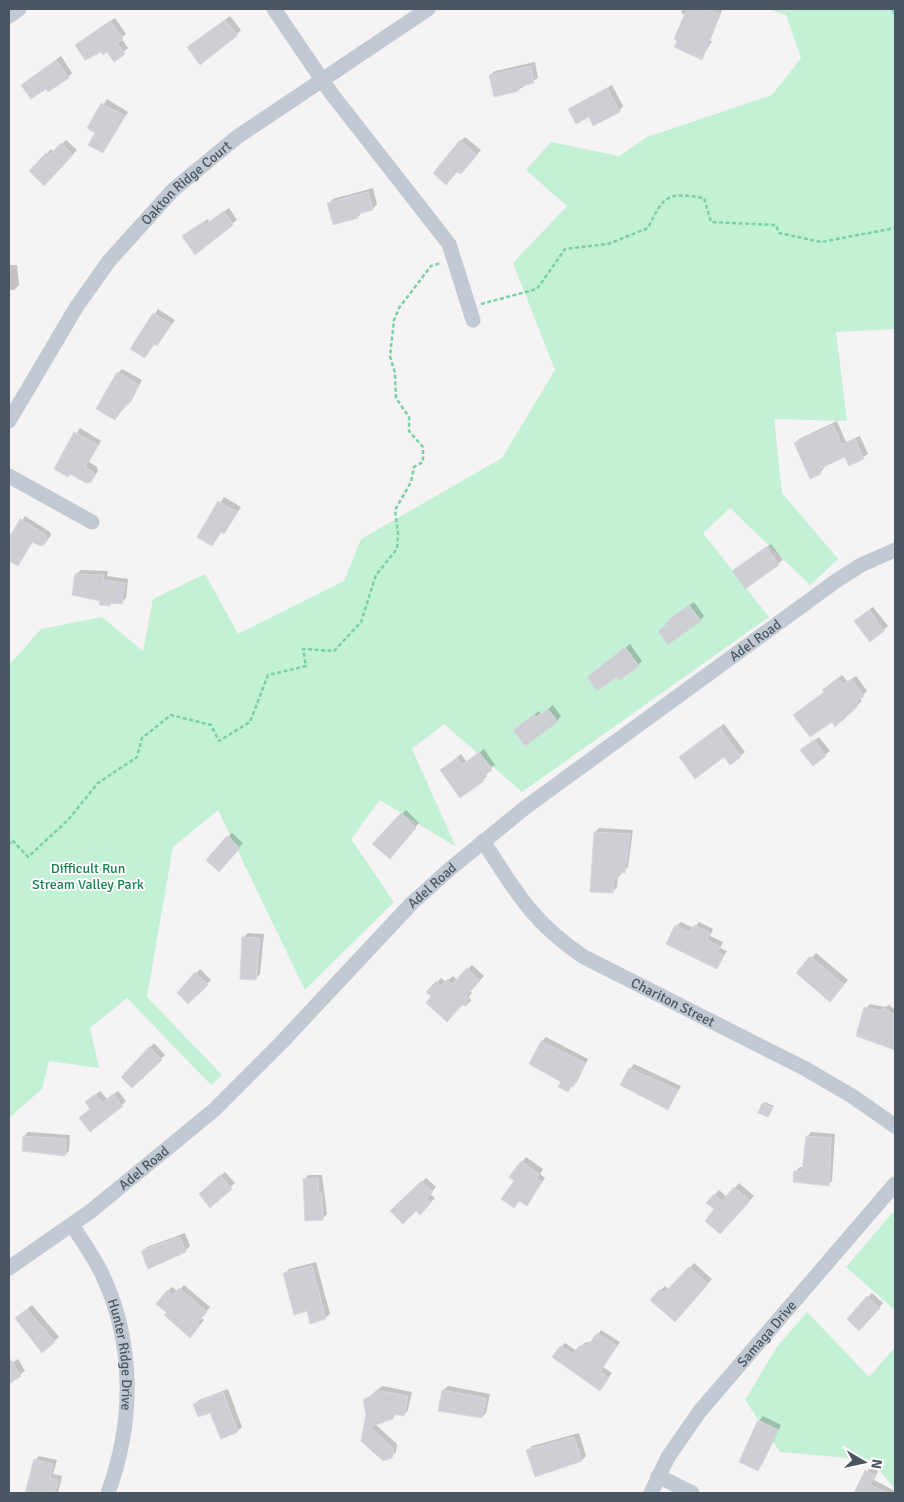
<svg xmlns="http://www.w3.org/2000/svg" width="904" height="1502" viewBox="0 0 904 1502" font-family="Signika,sans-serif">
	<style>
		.green { fill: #c3f1d5 }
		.shadow { fill: #0003 }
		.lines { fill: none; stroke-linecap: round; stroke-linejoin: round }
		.stream { stroke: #90daee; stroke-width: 4.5 }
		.building { fill: #cdcfd5; stroke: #d7d9de }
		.path { stroke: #7ad0a6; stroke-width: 2.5; stroke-dasharray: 4 2.5; stroke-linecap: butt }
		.minor { stroke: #c1cad2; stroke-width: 15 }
		.labels { text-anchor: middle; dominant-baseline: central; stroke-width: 4; stroke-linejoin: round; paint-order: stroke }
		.street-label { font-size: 14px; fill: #4a5661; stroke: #fff }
		.park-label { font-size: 14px; fill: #17864f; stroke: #fff }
	</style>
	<rect width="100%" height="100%" fill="#f5f3f3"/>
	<path class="green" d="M768,9H895V329L836,332L847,421L774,419L782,493L838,559L810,585L730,508L703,533L769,617L522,792L444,724L412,749L456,847L380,800L351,839L394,902L305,990L218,810L173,847L147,997L222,1075L211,1085L127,998L90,1028L99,1068L49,1061L42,1089L9,1118V665L41,629L102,617L143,651L153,599L205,574L238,634L344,581L361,539L502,458L555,370L513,263L567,206L526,170L551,142L619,156L647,137L772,95L801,58L786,15Z
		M895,1210V1310L846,1267Z
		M807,1312L869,1377L895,1347V1489L871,1460L780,1452L745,1400L777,1347Z"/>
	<path class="shadow" d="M683,9L722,10L710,41H712L702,58L686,15L681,13Z
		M230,16L241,30L237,34L222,44L189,47Z
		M115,18L126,34L121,38L128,48L114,60L107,50L81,41Z
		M61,56L72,73L68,77L46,88L22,85Z
		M535,62L538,78L518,90L490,75L495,71Z
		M612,85L623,106L619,111L570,109Z
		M107,99L128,112L103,152L97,132L89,128Z
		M465,137L481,150L465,168L458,170L461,141Z
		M66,140L77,150L44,184L31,171L51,149L54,152Z
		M373,188L377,204L373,209L362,212L358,217L329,203L333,199Z
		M229,208L237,220L195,253L188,232L208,219L209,222Z
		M9,265H17L19,285L14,290H9Z
		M158,309L175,320L161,340L157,345L155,343L145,357L132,349Z
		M122,369L142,380L132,400L115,418L118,373Z
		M837,421L846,442L860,436L868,454L850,465L845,456L823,466L824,468L820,473L795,443L799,439Z
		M80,428L101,441L89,462L97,467L98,471L91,481L55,468Z
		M224,497L241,507L228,528L224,533L222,531L212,545L198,537Z
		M25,516L50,532L51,535L45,543L33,541L18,565L9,560V541Z
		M771,544L783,560L745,587L738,567Z
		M81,570L108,571L107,576L128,579L126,598L121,603L113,602L110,605L101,600L76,574Z
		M694,602L704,616L700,620L660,631L673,616Z
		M873,607L888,626L870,641L860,617Z
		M630,644L642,661L638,665L617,675L593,673Z
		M842,675L848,682L856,676L867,691L860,698L862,701L835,725L825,692L828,686Z
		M553,705L561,716L557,721L519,726L539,711L541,714Z
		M724,724L745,752L731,763L725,755L685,753Z
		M819,737L830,751L813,765L806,746Z
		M484,749L495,765L485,773L487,776L483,780L441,770L461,754L467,762Z
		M406,810L419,823L390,857L374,844Z
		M599,828L633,830L628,867L618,877L617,887L613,892L595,832Z
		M232,833L243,843L223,866L228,837Z
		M681,922L694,928L699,922L713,929L710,936L723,942L720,948L727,951L717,967L676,926Z
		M248,933L264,934L260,974L255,979L243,938Z
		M816,953L848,980L834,996L798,973Z
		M472,965L484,976L470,991L472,993L469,996L471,1001L466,1005L433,996L428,992L441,978L446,982L453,976L457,980Z
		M200,969L211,980L188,1002L179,993Z
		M870,1004L885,1007L889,1005L895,1010V1048L858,1035L866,1008Z
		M546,1037L588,1059L577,1082L568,1090L542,1041Z
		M154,1043L165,1055L132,1087L123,1077Z
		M634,1064L681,1086L668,1109L630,1069Z
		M100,1091L107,1099L118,1091L126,1101L122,1105L92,1109L91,1098Z
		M765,1102L774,1106L768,1116L763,1104Z
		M28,1132L70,1135L69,1151L64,1155L24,1136Z
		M811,1132L835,1134L832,1181L828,1185L795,1172L800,1167H804L807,1137Z
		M526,1157L543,1169L540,1174L545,1178L527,1205L520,1200L514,1206L516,1180L511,1177Z
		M225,1172L235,1183L210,1206L205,1190Z
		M308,1175H322L327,1214L323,1218L304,1180Z
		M426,1178L436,1187L430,1194L435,1198L420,1213L416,1209L392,1211Z
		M739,1183L754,1196L720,1232L716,1209L708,1203L719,1190L727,1197Z
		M185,1233L190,1246L185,1251H143L147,1247Z
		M316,1262L330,1314L325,1318L308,1310L285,1274L289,1269Z
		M694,1263L712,1279L679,1316L661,1290L665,1286L669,1290Z
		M184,1285L210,1307L201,1318L204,1320L194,1332L168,1313V1291L172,1287L178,1292Z
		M872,1293L883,1303L864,1325L868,1297Z
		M32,1305L59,1337L42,1351L21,1314Z
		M601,1330L620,1342L603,1367L612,1373L600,1389L561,1347L565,1343L577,1351L584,1343L593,1341Z
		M18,1359L25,1371L9,1383V1365Z
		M382,1386L412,1392L408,1410L404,1415L397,1414L392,1418L375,1424L397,1444L396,1452L391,1457L362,1440L367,1414L365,1400Z
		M448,1386L490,1394L486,1413L482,1417L439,1410L443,1390Z
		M228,1389L242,1427L238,1431L210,1411L194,1404L199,1400Z
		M763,1416L781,1425L762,1465L758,1469L759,1421Z
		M579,1433L586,1456L582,1460L528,1451L532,1446Z
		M39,1456L57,1460L53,1474L62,1476L58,1493H27L35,1460Z
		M870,1467L878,1471L874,1480L895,1491V1493H855Z"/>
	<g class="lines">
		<path class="stream" d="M893,9L895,13"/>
	</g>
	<path class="building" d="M687,9H707L719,14L702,60L674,47L677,41L674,39Z
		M225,20L238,35L200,65L187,47Z
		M110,21L123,39L117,43L125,54L114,62L107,52L103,55L101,52L85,60L75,45Z
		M56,60L69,78L48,92L46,89L31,99L21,85Z
		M531,66L534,83L518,87L519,91L494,97L489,75Z
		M607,88L620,112L593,126L589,117L576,124L568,109Z
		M101,103L125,116L103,153L88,145L95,133L87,128Z
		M460,140L477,155L461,174L457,172L446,185L433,173Z
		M61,143L73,155L44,186L29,171L46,153L49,155Z
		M368,192L373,210L357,214L358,218L333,225L327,203Z
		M224,211L233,225L195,255L182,236L203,222L205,225Z
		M153,313L171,324L157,346L154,344L145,358L130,349Z
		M117,372L139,385L128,405L126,404L115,420L96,409Z
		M833,425L842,445L855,439L864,459L849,466L845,457L819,469L821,474L810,479L794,443Z
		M74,432L98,445L85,467L93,472L95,476L91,482L86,483L70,474L68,477L54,469Z
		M218,501L237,512L224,534L221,532L212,546L197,537Z
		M20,519L46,535L47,540L45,544L40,546L32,542L18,566L9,561V538Z
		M766,547L779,565L745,589L732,571Z
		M75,574L104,575L103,580L125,583L122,604L111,603L110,606L99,605L100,601L72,595Z
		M689,605L701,621L668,645L658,631L669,623L668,620Z
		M869,610L884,631L870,642L854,621Z
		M625,647L639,666L619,681L617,677L597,691L587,677Z
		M838,678L843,685L851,679L864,696L856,702L858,706L835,727L832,722L810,737L793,715L824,692L822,690Z
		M548,709L558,722L525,746L513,730L534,714L536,717Z
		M719,727L741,757L730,765L724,757L695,779L679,757Z
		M814,740L826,756L813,766L800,750Z
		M479,752L492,770L481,778L484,781L460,798L440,770L457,758L462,765Z
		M401,813L416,828L390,859L372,844Z
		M594,832L630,834L625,873L618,872L617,879H614L613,893L590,892Z
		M227,836L240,848L219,872L206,860Z
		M675,925L690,933L694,925L710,933L707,940L720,947L717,952L724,956L717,969L666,944Z
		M242,937L260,938L256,980L240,979Z
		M810,956L844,985L830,1002L796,973Z
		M467,968L480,981L466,996L469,998L466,1001L467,1006L462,1005L447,1022L426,1003L431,996L426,992L436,981L441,986L448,979L452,984Z
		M195,972L208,985L188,1004L177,993Z
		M864,1007L880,1011L884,1008L895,1015V1050L856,1036Z
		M541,1041L585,1063L573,1087L571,1086L568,1092L558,1087L561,1082L529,1064Z
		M149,1047L162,1060L132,1088L121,1077Z
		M629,1068L678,1090L668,1110L620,1085Z
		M95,1094L102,1103L113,1094L123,1106L90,1132L79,1118L90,1109L85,1102Z
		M762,1103L773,1108L768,1117L758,1113Z
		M23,1136L66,1139L65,1156L22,1151Z
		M806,1136L831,1138L829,1186L793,1182L794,1171H802Z
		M521,1161L539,1174L536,1178L542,1182L527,1206L519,1201L514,1208L501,1199L514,1181L509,1177Z
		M220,1175L232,1189L210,1208L199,1194Z
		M318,1178L319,1193H322L323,1220L305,1221L303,1179Z
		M421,1181L433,1192L426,1199L431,1203L420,1215L416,1211L403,1224L390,1211Z
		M734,1187L750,1201L720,1234L705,1221L714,1209L706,1203L714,1194L722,1201Z
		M180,1237L186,1252L148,1269L141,1251Z
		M312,1266L326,1319L310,1324L307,1311L294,1315L283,1273Z
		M689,1267L708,1284L675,1322L650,1300L660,1289L664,1293Z
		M179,1288L207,1312L197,1323L200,1325L190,1338L164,1315L167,1313L156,1304L167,1290L173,1295Z
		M867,1296L880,1308L859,1331L847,1319Z
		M27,1309L55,1342L42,1353L15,1318Z
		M597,1333L617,1346L600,1372L609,1378L600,1391L552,1357L560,1346L573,1354L579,1346L589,1344Z
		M9,1357L21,1376L9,1384Z
		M376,1390L408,1396L404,1416L394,1414L393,1419L370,1427L394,1449L392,1458L383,1461L361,1441L366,1414L363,1400L376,1393Z
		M442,1390L486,1398L482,1418L438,1411Z
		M223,1392L238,1432L221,1439L210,1413L198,1417L193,1404Z
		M758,1420L778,1430L758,1471L739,1462Z
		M574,1437L582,1461L535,1477L526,1450Z
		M34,1459L53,1464L50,1478L58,1480L55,1493H25Z
		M865,1470L875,1475L870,1485L888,1493H854Z"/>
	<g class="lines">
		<path class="path" d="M481,304L537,289L565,249L608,244L648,228C664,195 667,192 704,198L711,222L776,225L779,233L821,242L895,228
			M9,845L12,840L28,857L68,820L98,783L137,757L142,738L171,715L211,725L219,741L250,722L268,675L306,666L303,649L334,651L361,622L376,575L397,549L398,534L395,510L411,482L414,467L423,462V447L409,431V417L396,398L395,373L390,356L394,320L399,308L431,266L441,263"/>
		<g class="minor">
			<path d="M274,9L331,93L449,244L473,320"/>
			<path d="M9,16L19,9"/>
			<path id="s1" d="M9,421L77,306L109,261L173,190L237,137L428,9"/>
			<path d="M9,476L92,522"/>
			<path id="s2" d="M483,841C516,892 532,922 584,957L804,1068L852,1096L895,1126"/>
			<path id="s3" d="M72,1225C82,1241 94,1257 102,1274C135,1344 134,1422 108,1493"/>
			<path id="s4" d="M9,1268L91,1211L214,1110L280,1044L412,903L451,868L526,807L836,581L861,565L895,550"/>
			<path d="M658,1476L692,1493"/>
			<path id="s5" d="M651,1493L668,1457L700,1411L895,1184"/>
		</g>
	</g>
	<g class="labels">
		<g class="street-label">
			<text stroke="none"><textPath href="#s1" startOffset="299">Oakton Ridge Court</textPath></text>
			<text stroke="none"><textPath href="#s4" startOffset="978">Adel Road</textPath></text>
			<text stroke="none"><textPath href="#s4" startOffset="572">Adel Road</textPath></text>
			<text stroke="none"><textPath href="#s2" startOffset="255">Chariton Street</textPath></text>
			<text stroke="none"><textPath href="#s4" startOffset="168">Adel Road</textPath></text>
			<text stroke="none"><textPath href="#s5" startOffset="198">Samaga Drive</textPath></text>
			<text stroke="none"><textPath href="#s3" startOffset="141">Hunter Ridge Drive</textPath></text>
		</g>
		<g class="park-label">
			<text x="88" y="868">Difficult Run<tspan x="88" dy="16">Stream Valley Park</tspan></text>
		</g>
	</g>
	<rect width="904" height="1502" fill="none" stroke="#4a5661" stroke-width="20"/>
	<g transform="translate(864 1462) rotate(99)" stroke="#ffffff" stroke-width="4" paint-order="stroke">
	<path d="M0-4L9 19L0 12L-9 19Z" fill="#4a5661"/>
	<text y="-8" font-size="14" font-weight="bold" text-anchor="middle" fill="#4a5661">N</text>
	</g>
</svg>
